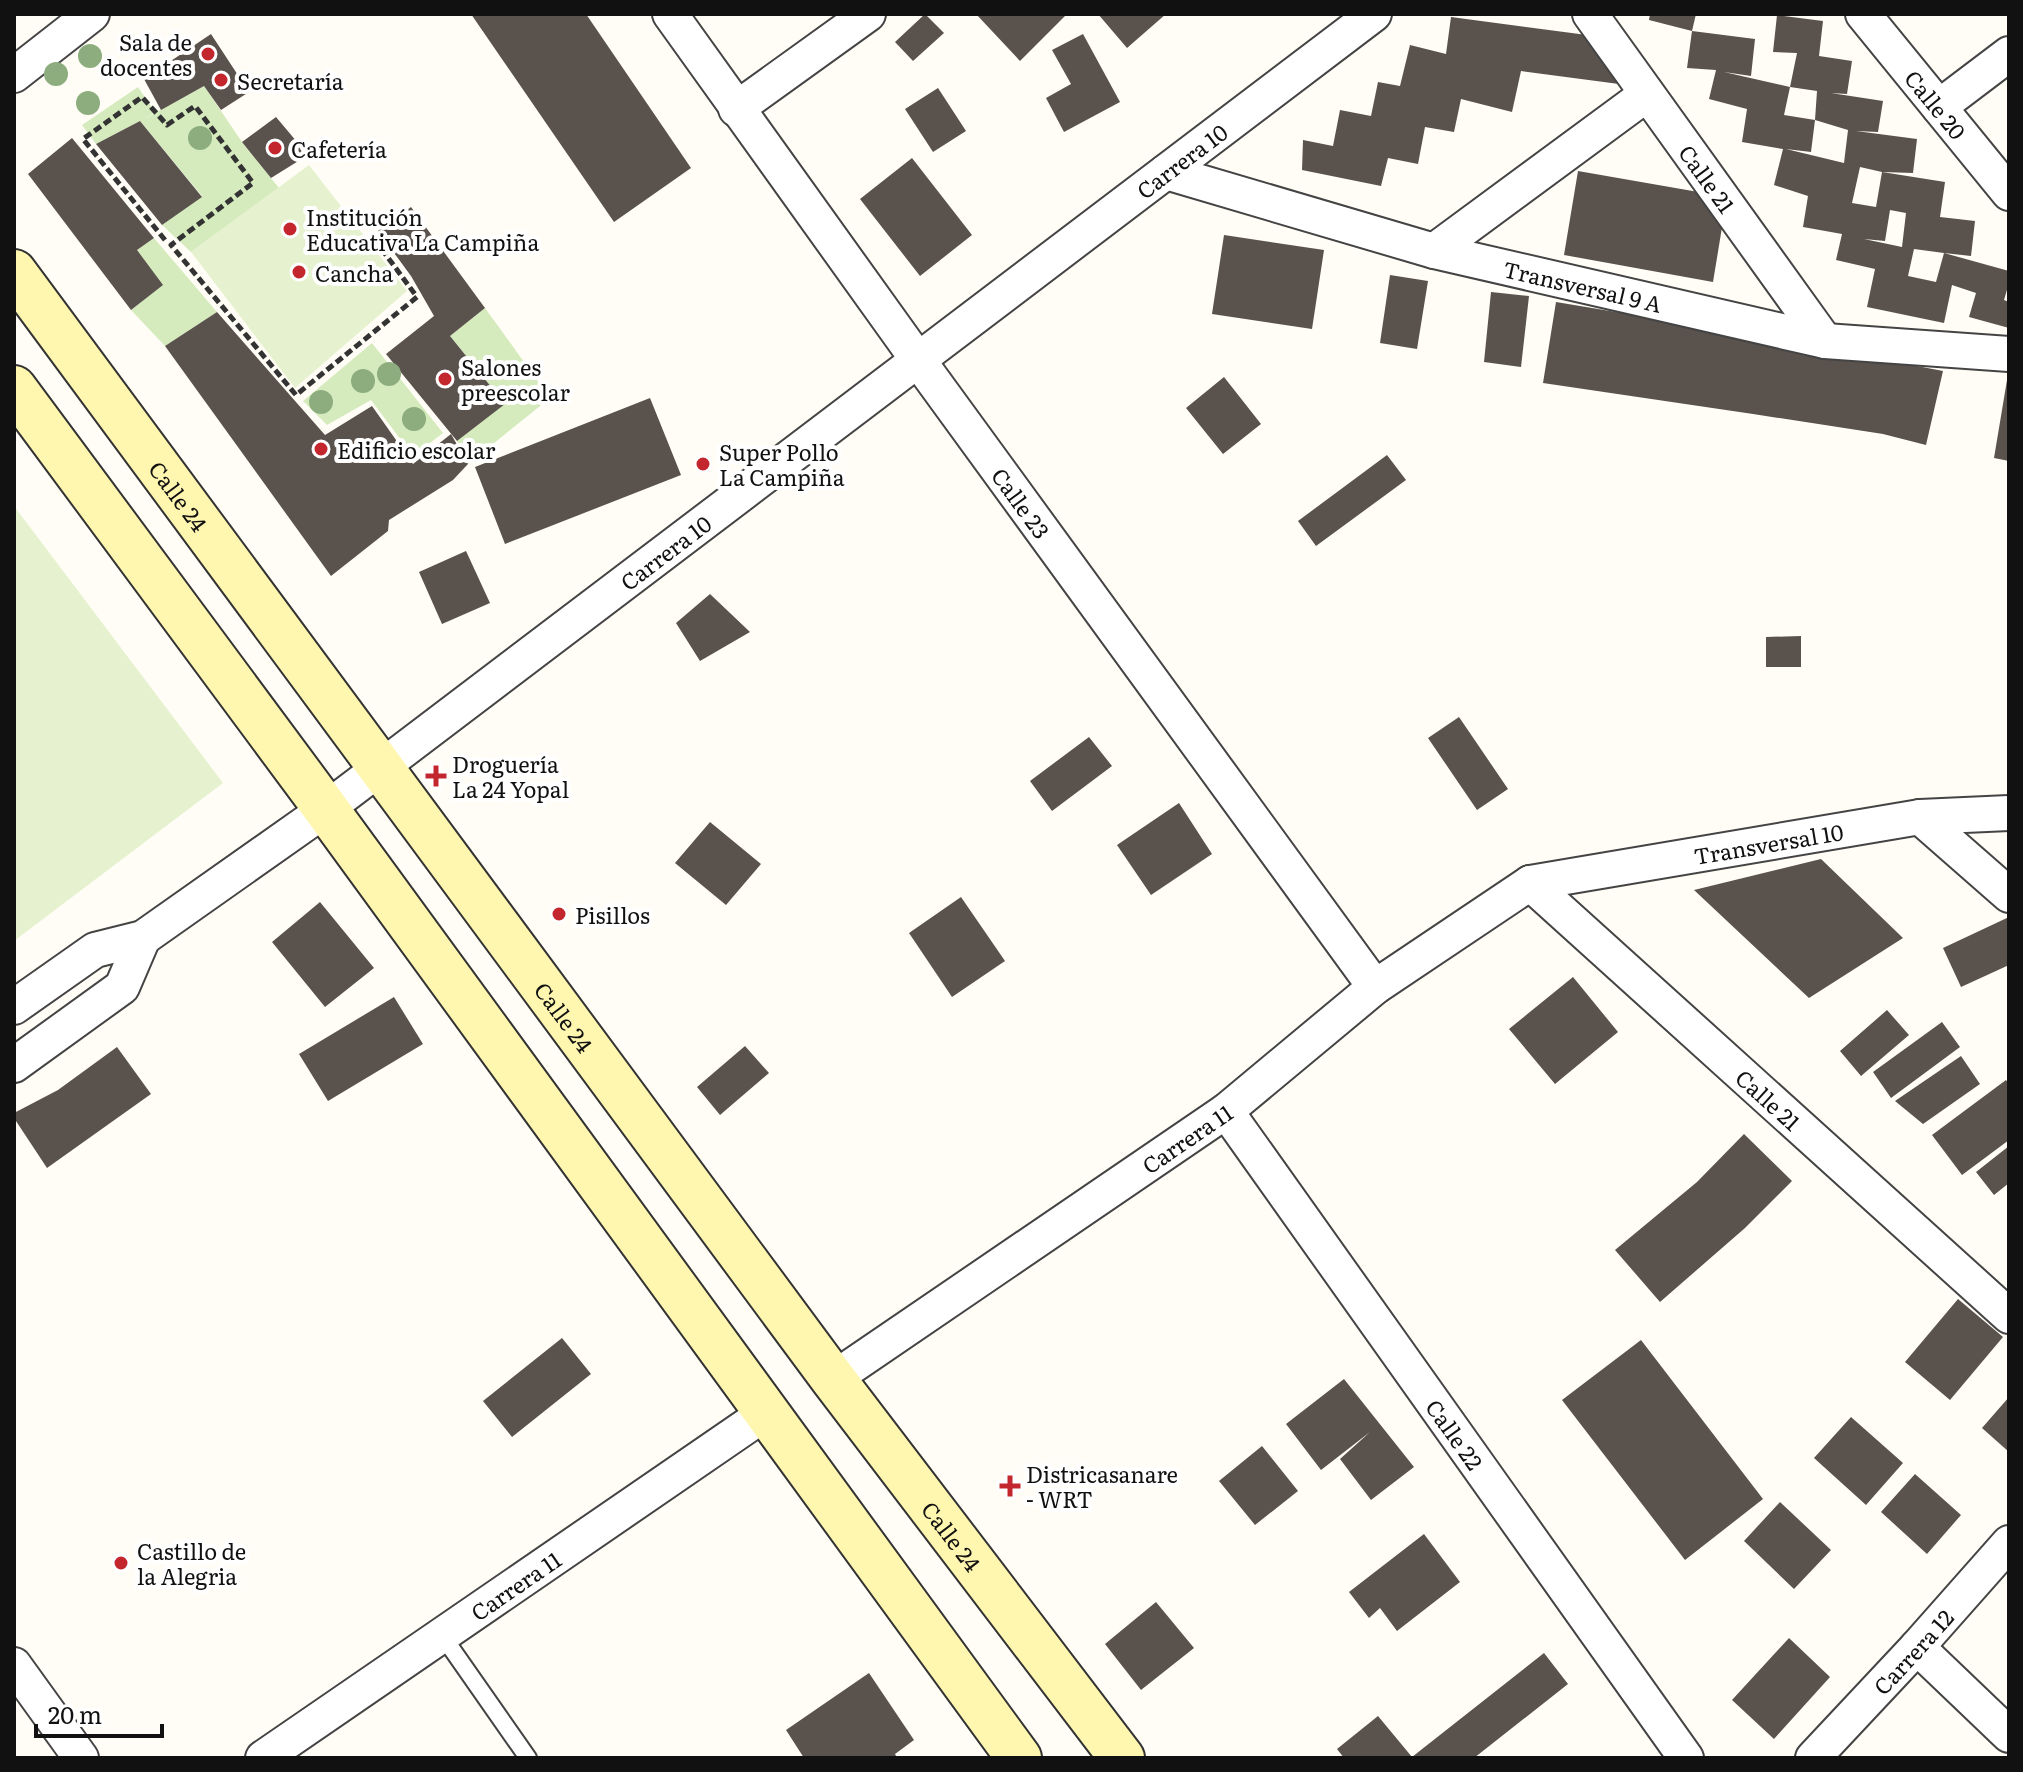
<svg xmlns="http://www.w3.org/2000/svg" width="2023" height="1772" viewBox="0 0 2023 1772" font-family="Literata,serif">
	<style>
		.green { fill: #d5ebbd }
		.pitch { fill: #e6f2cf }
		.building { fill: #5a524d; fill-rule: evenodd }
		.lines { fill: none; stroke-linecap: round; stroke-linejoin: round }
		.lane-casing { stroke: #444; stroke-width: 20 }
		.street-casing { stroke: #444; stroke-width: 38 }
		.secondary-casing { stroke: #333; stroke-width: 48 }
		.path { stroke: #333; stroke-width: 5; stroke-dasharray: 8 4; stroke-linecap: butt }
		.lane { stroke: #fff; stroke-width: 16 }
		.street { stroke: #fff; stroke-width: 34 }
		.secondary { stroke: #fff6b0; stroke-width: 44 }
		.tree { fill: #8dad7f }
		.poi-dot { fill: #c4262e; stroke: #fff; stroke-width: 3 }
		.labels { text-anchor: middle; dominant-baseline: central; stroke-width: 8; stroke-linejoin: round; paint-order: stroke }
		.poi-label { font-size: 22px; fill: #111; stroke: #fff; text-anchor: start }
		.street-label { font-size: 22px; fill: #111; stroke: #fff }
	</style>
	<rect width="100%" height="100%" fill="#fffdf5"/>
	<path class="green" d="M204,86L242,142L279,188L191,252L162,225L202,196L140,121L96,144L82,125L138,87L155,112L144,119Z
		M154,238L217,312L165,346L131,310L162,285L137,250Z
		M485,308L550,398L468,464L457,441L504,403L450,336Z
		M372,343L443,433L413,456L371,400L327,425L303,401Z"/>
	<path class="pitch" d="M309,165L407,291L295,388L191,252Z
		M14,506L223,783L14,941Z"/>
	<path class="building" d="M471,14H586L691,168L614,222Z
		M925,14L944,33L913,61L895,42Z
		M976,14H1067L1020,61Z
		M1098,14H1166L1127,48Z
		M1650,14H1696L1692,31L1649,20Z
		M1777,15L1823,21L1819,56L1852,61L1847,94L1831,93L1883,101L1878,132L1856,131L1917,139L1913,173L1882,172L1860,167L1852,203L1876,207L1882,172L1945,182L1940,217L1975,221L1971,256L1944,253L1914,249L1908,276L1936,282L1944,253L2009,271V283L2004,300L2009,302V328L1969,317L1976,293L1952,285L1944,323L1867,307L1875,269L1836,260L1842,234L1803,227L1808,196L1774,185L1783,149L1742,142L1747,109L1709,99L1716,70L1687,68L1692,31L1755,39L1751,76L1724,72L1790,87L1784,115L1815,120L1811,152L1786,149L1844,163L1848,130L1815,120L1817,91L1790,87L1797,53L1773,52ZM1890,210L1906,213L1902,247L1864,239L1885,241Z
		M1451,17L1625,40L1619,84L1521,71L1512,112L1461,99L1454,132L1425,127L1418,164L1388,158L1381,186L1302,170L1303,140L1333,146L1340,110L1371,116L1378,82L1400,86L1410,45L1446,54Z
		M211,34L249,92L221,110L204,86L161,110L144,79Z
		M1083,34L1120,102L1064,132L1046,98L1071,84L1052,50Z
		M938,88L966,131L933,152L905,109Z
		M276,117L308,155L271,178L242,142Z
		M140,121L202,197L162,225L96,144Z
		M72,138L154,238L137,250L163,285L131,310L28,174Z
		M912,158L972,235L920,276L860,199Z
		M1578,171L1727,197L1713,282L1564,255Z
		M411,207L485,308L450,336L505,404L457,441L386,354L434,316L411,276L378,231Z
		M1224,235L1324,250L1312,329L1212,314Z
		M1390,275L1428,281L1417,349L1380,343Z
		M1491,292L1529,296L1521,367L1484,362Z
		M1556,302L1766,337L1943,371L1926,445L1883,434L1753,414L1543,383Z
		M217,312L325,435L372,406L413,464L451,434L468,464L453,480L389,520L388,531L331,576L165,346Z
		M1224,377L1261,424L1223,454L1186,408Z
		M2007,380H2009V461L1994,458Z
		M650,398L681,475L505,544L475,467Z
		M1387,455L1406,480L1316,546L1298,521Z
		M466,551L490,603L442,624L419,572Z
		M710,594L750,632L700,661L676,623Z
		M1801,636V667H1766V637Z
		M1459,717L1508,789L1477,810L1428,738Z
		M1089,737L1112,766L1052,811L1030,781Z
		M1179,803L1212,854L1151,895L1117,845Z
		M710,822L761,864L726,905L675,863Z
		M1821,859L1903,938L1809,998L1694,890Z
		M961,897L1005,961L952,997L909,933Z
		M320,902L374,968L325,1007L272,942Z
		M2009,917V965L1961,987L1943,948Z
		M1573,977L1618,1032L1555,1084L1509,1029Z
		M394,997L423,1044L328,1101L299,1054Z
		M1887,1010L1909,1035L1861,1076L1840,1051Z
		M1942,1022L1960,1047L1891,1098L1873,1072Z
		M745,1046L769,1073L720,1115L697,1087Z
		M117,1047L151,1094L47,1168L14,1118V1113L58,1090Z
		M1961,1056L1980,1084L1923,1124L1895,1101Z
		M2006,1080L2009,1084V1140L1962,1175L1932,1135Z
		M1744,1134L1792,1181L1745,1228L1660,1302L1615,1250L1697,1182Z
		M2009,1146V1183L1994,1195L1976,1172Z
		M1958,1299L2003,1337L1950,1400L1905,1362Z
		M562,1338L591,1374L512,1437L483,1401Z
		M1641,1340L1763,1499L1685,1560L1562,1400Z
		M1344,1379L1414,1467L1371,1500L1340,1459L1370,1432L1321,1470L1286,1424Z
		M2009,1397V1452L1982,1428Z
		M1851,1417L1903,1463L1866,1505L1814,1458Z
		M1262,1446L1298,1491L1255,1525L1219,1481Z
		M1915,1474L1961,1515L1927,1554L1881,1512Z
		M1780,1502L1831,1550L1794,1589L1744,1541Z
		M1424,1534L1460,1582L1397,1631L1380,1608L1369,1618L1349,1592Z
		M1156,1602L1194,1648L1141,1690L1105,1644Z
		M1789,1638L1830,1677L1774,1739L1732,1700Z
		M1544,1653L1568,1684L1474,1758H1344L1337,1749L1378,1716L1412,1757Z
		M869,1673L914,1740L895,1754L897,1758H804L786,1730Z"/>
	<g class="lines">
		<defs>
			<path id="lane" d="M442,1635L528,1758"/>
			<g id="street">
				<path id="s1" d="M670,14L918,360L1375,987"/>
				<path id="s2" d="M1590,14L1825,341"/>
				<path id="s3" d="M1863,14L2009,193"/>
				<path d="M14,75L92,14"/>
				<path d="M1939,107L2009,54"/>
				<path d="M736,109L868,14"/>
				<path id="s4" d="M1166,172L1434,251L1825,341L2009,354"/>
				<path d="M1434,251L1647,94"/>
				<path d="M1920,817L2009,895"/>
				<path id="s5" d="M1530,883L2009,1316"/>
				<path id="s6" d="M14,1007L95,950L143,938L326,809L1374,14"/>
				<path d="M14,1065L122,987L143,938"/>
				<path id="s7" d="M1226,1111L1686,1758"/>
				<path id="s8" d="M833,1379L1226,1111L1375,987L1530,883L1920,817L2009,813"/>
				<path d="M1917,1647L2009,1735"/>
				<path d="M14,1665L81,1758"/>
				<path id="s9" d="M263,1758L767,1412"/>
				<path id="s10" d="M1813,1758L1917,1647L2009,1543"/>
			</g>
			<g id="secondary">
				<path id="s11" d="M14,272L833,1379L1122,1758"/>
				<path d="M14,388L326,809L1019,1758"/>
			</g>
		</defs>
		<use href="#lane" class="lane-casing"/>
		<use href="#street" class="street-casing"/>
		<use href="#secondary" class="secondary-casing"/>
		<path class="path" d="M165,240L83,139L142,97L167,125L195,106L253,183L171,245L296,395L417,297L375,240"/>
		<use href="#lane" class="lane"/>
		<use href="#street" class="street"/>
		<use href="#secondary" class="secondary"/>
	</g>
	<g class="tree">
		<circle cx="90" cy="56" r="12"/>
		<circle cx="56" cy="74" r="12"/>
		<circle cx="88" cy="103" r="12"/>
		<circle cx="200" cy="138" r="12"/>
		<circle cx="389" cy="374" r="12"/>
		<circle cx="363" cy="381" r="12"/>
		<circle cx="321" cy="402" r="12"/>
		<circle cx="414" cy="419" r="12"/>
	</g>
	<g class="poi-dot">
		<circle cx="208" cy="54" r="8"/>
		<circle cx="221" cy="80" r="8"/>
		<circle cx="275" cy="148" r="8"/>
		<circle cx="290" cy="229" r="8"/>
		<circle cx="299" cy="272" r="8"/>
		<circle cx="445" cy="379" r="8"/>
		<circle cx="321" cy="449" r="8"/>
		<circle cx="703" cy="464" r="8"/>
		<path d="M432 764h8v8h8v8h-8v8h-8v-8h-8v-8h8z"/>
		<circle cx="559" cy="914" r="8"/>
		<path d="M1006 1474h8v8h8v8h-8v8h-8v-8h-8v-8h8z"/>
		<circle cx="121" cy="1563" r="8"/>
	</g>
	<g class="labels">
		<g class="poi-label">
			<text x="192" y="41" text-anchor="end">Sala de<tspan x="192" dy="25">docentes</tspan></text>
			<text x="237" y="80">Secretaría</text>
			<text x="291" y="148">Cafetería</text>
			<text x="306" y="216">Institución<tspan x="306" dy="25">Educativa La Campiña</tspan></text>
			<text x="315" y="272">Cancha</text>
			<text x="461" y="366">Salones<tspan x="461" dy="25">preescolar</tspan></text>
			<text x="337" y="449">Edificio escolar</text>
			<text x="719" y="451">Super Pollo<tspan x="719" dy="25">La Campiña</tspan></text>
			<text x="452" y="763">Droguería<tspan x="452" dy="25">La 24 Yopal</tspan></text>
			<text x="575" y="914">Pisillos</text>
			<text x="1026" y="1473">Districasanare<tspan x="1026" dy="25">- WRT</tspan></text>
			<text x="137" y="1550">Castillo de<tspan x="137" dy="25">la Alegria</tspan></text>
		</g>
		<g class="street-label">
			<text stroke="none"><textPath href="#s3" startOffset="116">Calle 20</textPath></text>
			<text stroke="none"><textPath href="#s6" startOffset="1446">Carrera 10</textPath></text>
			<text stroke="none"><textPath href="#s2" startOffset="202">Calle 21</textPath></text>
			<text stroke="none"><textPath href="#s4" startOffset="432">Transversal 9 A</textPath></text>
			<text stroke="none"><textPath href="#s11" startOffset="278">Calle 24</textPath></text>
			<text stroke="none"><textPath href="#s1" startOffset="602">Calle 23</textPath></text>
			<text stroke="none"><textPath href="#s6" startOffset="798">Carrera 10</textPath></text>
			<text stroke="none"><textPath href="#s8" startOffset="1098">Transversal 10</textPath></text>
			<text stroke="none"><textPath href="#s11" startOffset="926">Calle 24</textPath></text>
			<text stroke="none"><textPath href="#s5" startOffset="322">Calle 21</textPath></text>
			<text stroke="none"><textPath href="#s8" startOffset="428">Carrera 11</textPath></text>
			<text stroke="none"><textPath href="#s7" startOffset="396">Calle 22</textPath></text>
			<text stroke="none"><textPath href="#s11" startOffset="1574">Calle 24</textPath></text>
			<text stroke="none"><textPath href="#s9" startOffset="306">Carrera 11</textPath></text>
			<text stroke="none"><textPath href="#s10" startOffset="146">Carrera 12</textPath></text>
		</g>
	</g>
	<rect width="2023" height="1772" fill="none" stroke="#111111" stroke-width="32"/>
	<path d="M36 1724v12h126v-12" fill="none" stroke="#111111" stroke-width="4"/>
	<text x="48" y="1724" font-size="24" fill="#111111" stroke="#ffffff" stroke-width="6" paint-order="stroke">20 m</text>
</svg>
